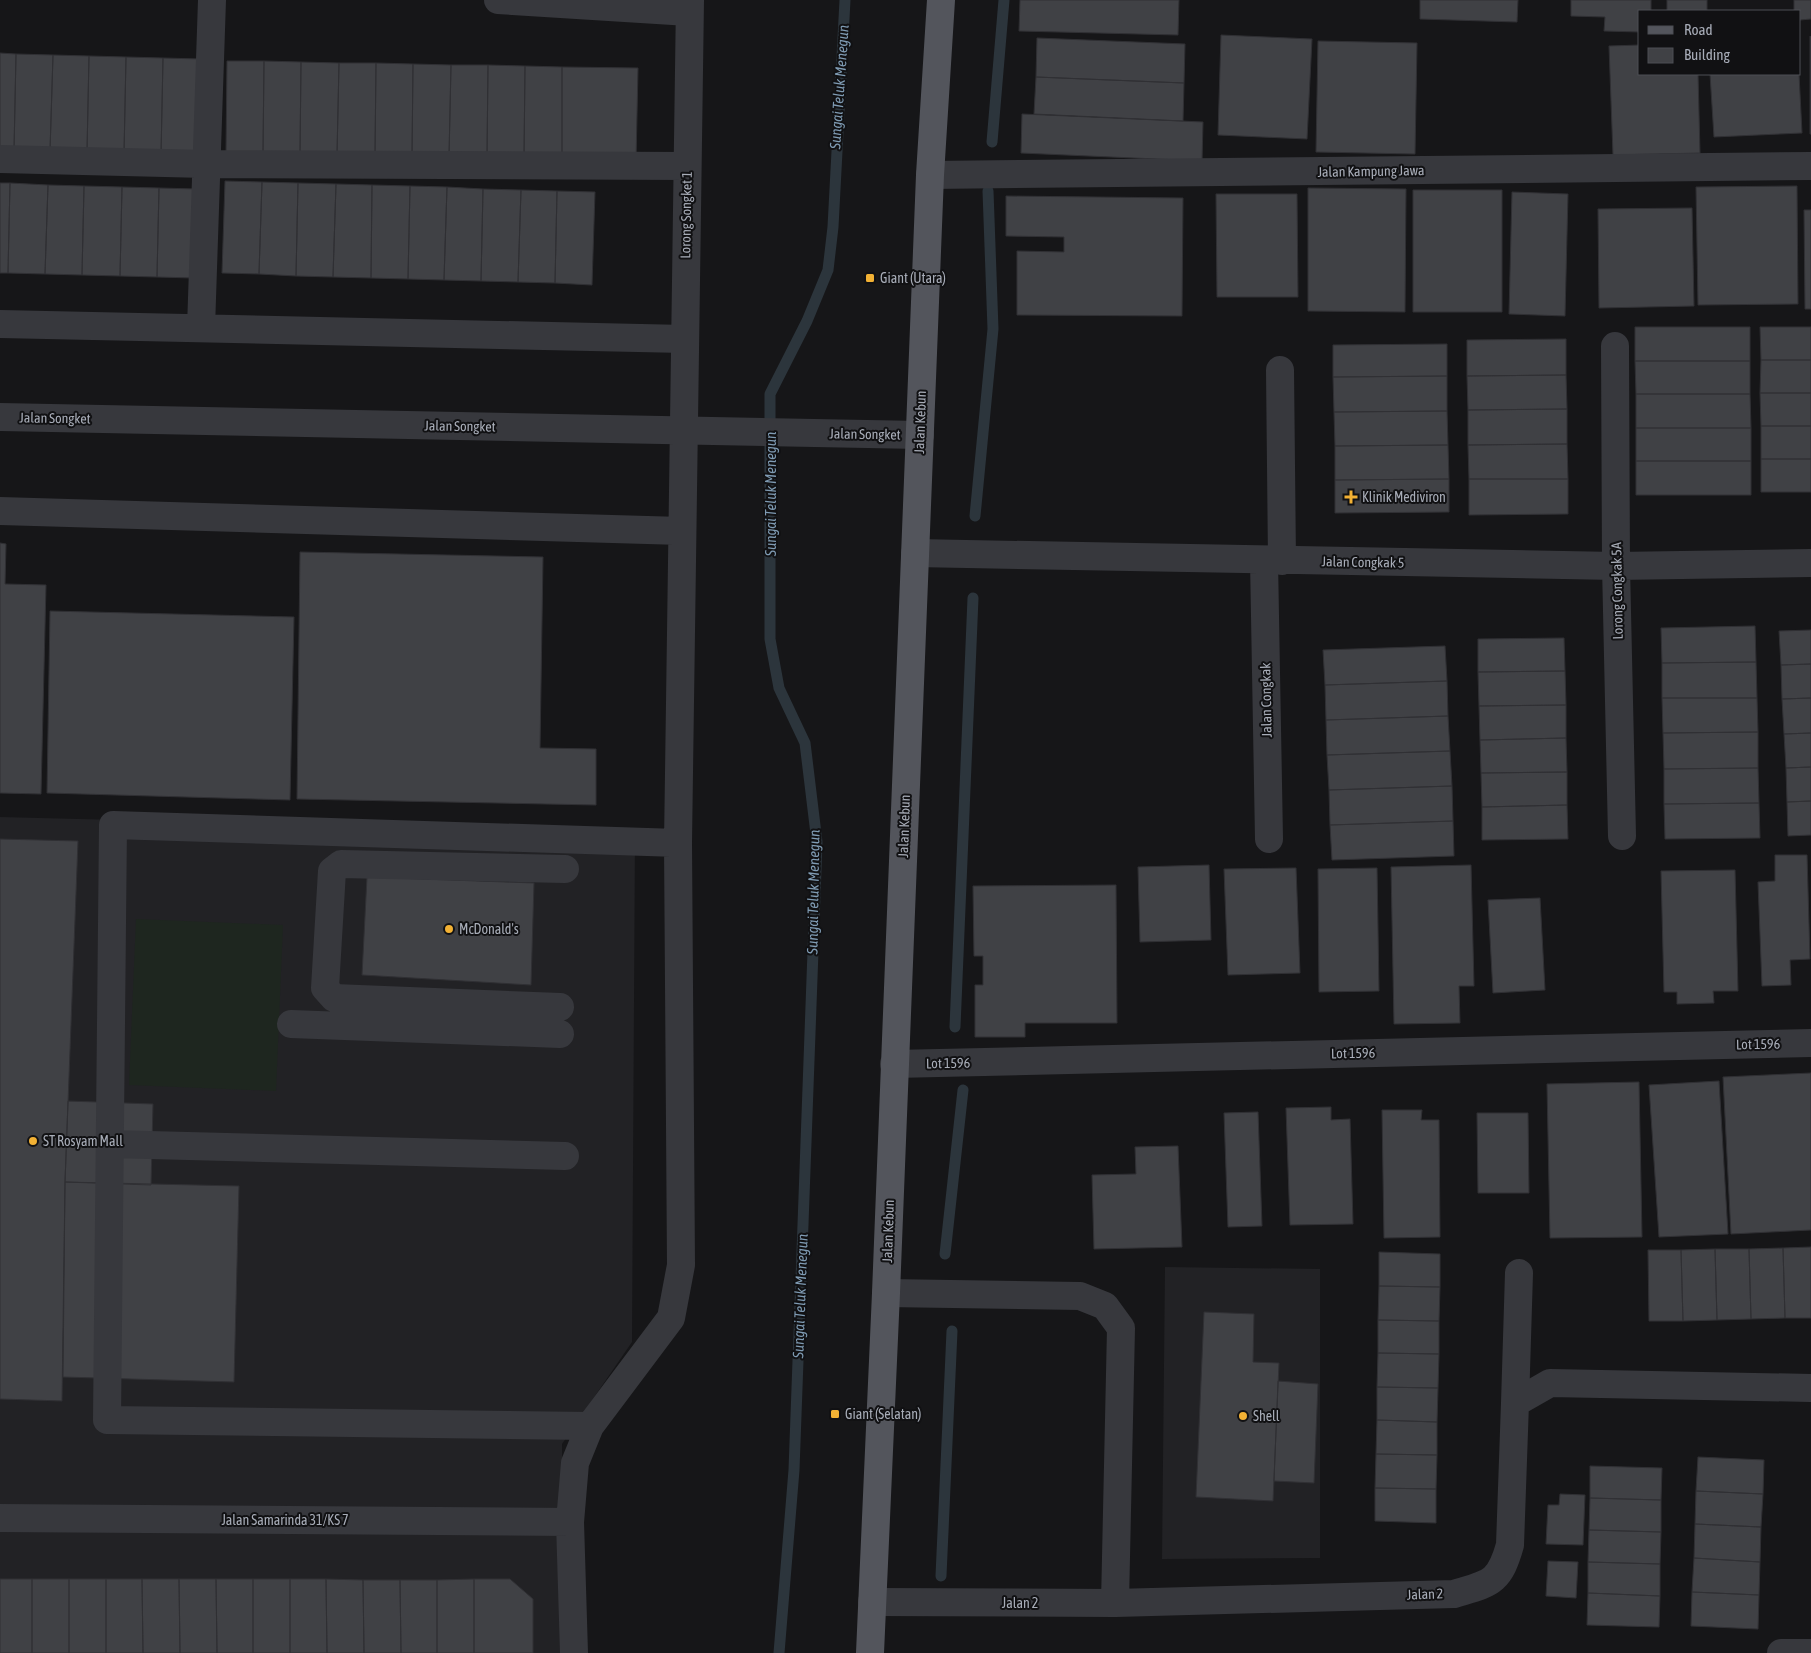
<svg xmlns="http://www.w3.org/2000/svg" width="1811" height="1653" viewBox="0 0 1811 1653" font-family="'Asap Condensed',sans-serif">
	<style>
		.built { fill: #222225 }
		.grass { fill: #1e261f }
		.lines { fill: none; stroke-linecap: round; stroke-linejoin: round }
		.stream { stroke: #2c353c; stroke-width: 11 }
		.building { fill: #404145; stroke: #303034 }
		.minor { stroke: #37383d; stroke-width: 28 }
		.major { stroke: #53555c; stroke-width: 28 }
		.poi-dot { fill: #f2b134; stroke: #111113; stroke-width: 2 }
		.labels { text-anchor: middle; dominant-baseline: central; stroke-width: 4; stroke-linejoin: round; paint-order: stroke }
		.street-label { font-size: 14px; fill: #a8adb8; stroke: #111113 }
		.poi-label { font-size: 14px; fill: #a8adb8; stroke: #111113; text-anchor: start }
		.water-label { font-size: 15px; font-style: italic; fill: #7f9bb3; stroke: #111113 }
	</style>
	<rect width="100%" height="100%" fill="#161618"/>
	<path class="built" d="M0,817L635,833L632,1342L562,1444L564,1653H0Z
		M1165,1267L1320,1269V1558L1162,1559Z"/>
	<path class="grass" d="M136,919L283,925L276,1091L129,1085Z"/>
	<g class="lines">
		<path class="stream" d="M992,142L1004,0
			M975,516L993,329L988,191
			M955,1027L973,598
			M945,1254L963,1090
			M941,1576L952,1331
			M779,1653L794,1470L817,842L805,743L779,688L770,639V394L807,321L828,270L833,227L845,0"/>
	</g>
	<path class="building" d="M1020,0H1179L1178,35L1019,31Z
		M1420,0H1518L1517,22L1420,19Z
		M1571,0H1651V11H1640V32L1604,31L1605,17L1571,16Z
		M1667,0H1707V11H1667Z
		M1794,0H1811V19L1800,20V11H1794Z
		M1221,35L1312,39L1307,139L1218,135Z
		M1810,36L1811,37V134H1810Z
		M1037,38L1185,44L1184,83L1036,77Z
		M1318,41L1417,43L1415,154L1316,152Z
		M1640,45V74H1698L1700,153L1613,155L1609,46Z
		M0,53L16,54L14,151L0,150Z
		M16,54L53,55L50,151H14Z
		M53,55L89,56L87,152L50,151Z
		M89,56L126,57L124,154L87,152Z
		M126,57L163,58L161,155L124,154Z
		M163,58L200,59L198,156L161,155Z
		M227,61H264L263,153H226Z
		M264,61L301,62L300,154L263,153Z
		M301,62L339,63L337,155L300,154Z
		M339,63H376L375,155H337Z
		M376,63L413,64L412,156L375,155Z
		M413,64L451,65L449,157L412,156Z
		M451,65H488L487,157H449Z
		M488,65L525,66L524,158L487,157Z
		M525,66L562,67V159L524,158Z
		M562,67L638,68L636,160L562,159Z
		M1710,74H1799L1802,133L1714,137Z
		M1036,77L1184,83L1183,121L1034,114Z
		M1022,114L1203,122L1202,161L1021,153Z
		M225,181L262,182L259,274L222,273Z
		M262,182L298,183L296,276L259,274Z
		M0,183H10L8,273H0Z
		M10,183L48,185L45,274L8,273Z
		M298,183L336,184L333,277L296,276Z
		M336,184L372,185L371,278L333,277Z
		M48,185L84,186L82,275L45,274Z
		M372,185L410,186L408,279L371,278Z
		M84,186L122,187L120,276L82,275Z
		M410,186L447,187L444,280L408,279Z
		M1797,186L1798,304L1698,305L1696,187Z
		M122,187L159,188L157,277L120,276Z
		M447,187L483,189L481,281L444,280Z
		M159,188L196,189L194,278L157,277Z
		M1308,188L1406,189L1405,312L1308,311Z
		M483,189L521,190L518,282L481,281Z
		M521,190L557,191L555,283L518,282Z
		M1413,190H1502V312H1413Z
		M557,191L595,192L592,285L555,283Z
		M1512,192L1568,194L1565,316L1509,314Z
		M1216,194H1297L1298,297H1217Z
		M1006,196L1183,198L1182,316L1017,315V251L1064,252V237L1006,236Z
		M1692,208L1694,306L1599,308L1598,209Z
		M1804,210H1811V309H1805Z
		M1635,327H1750V361H1635Z
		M1760,327H1811V360H1761Z
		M1566,339V375L1467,376V340Z
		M1447,344V376L1333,377V345Z
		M1761,360H1811V393H1760Z
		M1635,361H1750V394H1636Z
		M1566,375L1567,409L1468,410L1467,376Z
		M1447,376V411L1334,412L1333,377Z
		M1760,393H1811V426H1761Z
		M1636,394H1750L1751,428H1636Z
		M1567,409V444L1468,445V410Z
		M1447,411L1448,445L1335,446L1334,412Z
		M1761,426H1811V459H1761Z
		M1636,428H1751V461H1636Z
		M1567,444L1568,479H1469L1468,445Z
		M1448,445L1449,479L1335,480V446Z
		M1761,459H1811V492H1761Z
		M1636,461H1751V495H1636Z
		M1449,479V512L1335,513V480Z
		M1469,479H1568V514L1469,515Z
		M0,543L6,544L5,584L46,585L41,794L0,793Z
		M300,552L543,557L540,748L596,749V805L297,799Z
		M50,611L294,617L290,800L47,793Z
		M1755,626L1756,662L1662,663L1661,628Z
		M1811,630V664L1781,665L1779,631Z
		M1564,638L1565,671L1478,672V639Z
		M1445,646L1447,681L1325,685L1323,650Z
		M1756,662L1757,698H1662V663Z
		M1811,664V698L1782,699L1781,665Z
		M1565,671L1566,705L1479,706L1478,672Z
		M1447,681L1448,716L1326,720L1325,685Z
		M1662,698H1757L1758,732L1663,733Z
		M1811,698V733L1784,734L1782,699Z
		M1566,705V738L1480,740L1479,706Z
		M1448,716L1450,751L1327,755L1326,720Z
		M1758,732V768L1664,769L1663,733Z
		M1811,733V767L1786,768L1784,734Z
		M1566,738L1567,772L1481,773L1480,740Z
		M1450,751L1452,786L1329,790L1327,755Z
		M1811,767V801L1787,802L1786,768Z
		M1758,768L1759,803L1664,804V769Z
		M1567,772V805L1482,807L1481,773Z
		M1452,786L1453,821L1330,825L1329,790Z
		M1811,801V835L1788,836L1787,802Z
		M1759,803L1760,838L1665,839L1664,804Z
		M1567,805L1568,839L1482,840V807Z
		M1453,821L1454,856L1332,860L1330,825Z
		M0,839L78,841L65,1182L62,1401L0,1399Z
		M1775,855H1807L1810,959L1790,960L1791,985L1762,986L1758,882L1775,881Z
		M1209,865L1211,940L1140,942L1138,867Z
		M1471,865L1474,986H1459L1460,1023L1394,1024L1391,867Z
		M1296,868L1300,973L1228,975L1224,869Z
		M1377,868L1379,991L1319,992L1318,869Z
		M1735,870L1738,991H1713L1714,1003L1677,1004V992H1664L1661,871Z
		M367,877L534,883L531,985L362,975Z
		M1116,885L1117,1023H1025V1037H975V985H983V956H974L973,886Z
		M1540,898L1545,990L1493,993L1488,900Z
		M1811,1073V1230L1731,1234L1723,1077Z
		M1719,1081L1728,1234L1659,1237L1649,1085Z
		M1639,1082L1642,1237L1550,1238L1547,1084Z
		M68,1101L153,1104L151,1185L65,1182Z
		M1331,1107V1120L1350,1119L1353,1224L1290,1225L1286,1108Z
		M1382,1110H1422L1421,1120H1439L1440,1237L1384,1238Z
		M1258,1112L1262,1226L1228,1227L1224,1113Z
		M1477,1113H1528L1529,1193H1478Z
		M1178,1146L1182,1247L1094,1249L1092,1175L1136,1174L1135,1147Z
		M65,1182L239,1186L234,1382L63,1377Z
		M1811,1247V1318H1785L1783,1248Z
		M1783,1248L1785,1318L1751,1319L1749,1249Z
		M1715,1249H1749L1751,1319L1717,1320Z
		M1715,1249L1717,1320L1683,1321L1681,1250Z
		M1648,1250H1681L1683,1321H1649Z
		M1379,1252L1440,1254V1287L1379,1286Z
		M1379,1286L1440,1287L1439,1321L1378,1320Z
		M1204,1312L1254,1314L1253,1362L1279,1363L1273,1501L1196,1497Z
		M1378,1320L1439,1321V1354L1378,1353Z
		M1378,1353L1439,1354L1438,1388L1377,1387Z
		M1278,1381L1318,1384L1314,1483L1274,1481Z
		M1377,1387L1438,1388L1437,1422L1377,1420Z
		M1377,1420L1437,1422V1455L1376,1454Z
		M1376,1454L1437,1455L1436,1489L1375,1488Z
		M1698,1457L1764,1460L1763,1494L1696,1491Z
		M1590,1466L1662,1468L1661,1500L1590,1498Z
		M1375,1488L1436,1489V1523L1375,1521Z
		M1696,1491L1763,1494L1761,1527L1695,1524Z
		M1560,1494L1585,1495L1583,1545L1546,1544L1548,1505H1559Z
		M1590,1498L1661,1500V1532L1589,1530Z
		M1695,1524L1761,1527L1760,1562L1694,1558Z
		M1589,1530L1661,1532L1660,1564L1588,1562Z
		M1694,1558L1760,1562L1759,1595L1692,1592Z
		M1548,1561L1578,1562L1576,1598L1546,1596Z
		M1588,1562L1660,1564V1596L1588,1593Z
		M0,1579H32V1653H0Z
		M32,1579H69V1653H32Z
		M69,1579H106V1653H69Z
		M106,1579H142L143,1653H106Z
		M142,1579H179L180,1653H143Z
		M179,1579H216L217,1653H180Z
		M216,1579H253V1653H217Z
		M253,1579H290V1653H253Z
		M290,1579H326L327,1653H290Z
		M326,1579L363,1580L364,1653H327Z
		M474,1579H510L533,1599V1653H474Z
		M474,1579V1653H437V1580Z
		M363,1580H400L401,1653H364Z
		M400,1580H437V1653H401Z
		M1692,1592L1759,1595L1758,1629L1691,1626Z
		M1588,1593L1660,1596L1659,1627L1587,1625Z"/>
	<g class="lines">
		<path class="minor" d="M498,0L689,12
			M0,159L206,164L687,166
			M930,175L1811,166
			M0,324L685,339
			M201,328L212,0
			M1615,346L1616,566L1622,836
			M1280,370L1282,561
			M0,417L920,435
			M0,511L682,531
			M915,553L1616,566L1811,563
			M1264,560L1269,839
			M560,1007L334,998L325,988L332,871L341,864L565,869
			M291,1024L560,1034
			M894,1064L1811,1043
			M110,1144L565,1156
			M886,1293L1080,1296L1105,1306L1121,1328L1115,1603
			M1515,1403L1519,1273
			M590,1426L107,1420L113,825L678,843
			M0,1518L570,1522
			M872,1602L1115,1603L1454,1594C1490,1583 1499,1584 1510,1545L1515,1403L1550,1383L1811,1388
			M574,1653L570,1522L575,1463L590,1426L671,1318L681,1265L678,843L690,0
			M1781,1653H1811"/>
		<path class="major" d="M870,1653L886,1293L930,175L941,0"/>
	</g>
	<g class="poi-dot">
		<rect x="865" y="273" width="10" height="10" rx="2.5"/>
		<path d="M1348.5 489.5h5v5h5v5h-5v5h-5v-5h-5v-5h5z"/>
		<circle cx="449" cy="929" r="5"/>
		<circle cx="33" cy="1141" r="5"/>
		<rect x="830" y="1409" width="10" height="10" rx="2.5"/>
		<circle cx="1243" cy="1416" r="5"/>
	</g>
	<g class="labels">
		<g class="street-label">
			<text transform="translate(1371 171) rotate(-1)">Jalan Kampung Jawa</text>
			<text transform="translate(686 215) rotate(-89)">Lorong Songket 1</text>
			<text transform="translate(55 418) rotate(1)">Jalan Songket</text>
			<text transform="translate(920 422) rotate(-88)">Jalan Kebun</text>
			<text transform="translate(460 426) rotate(1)">Jalan Songket</text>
			<text transform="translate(865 434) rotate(1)">Jalan Songket</text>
			<text transform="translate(1363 562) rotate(1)">Jalan Congkak 5</text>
			<text transform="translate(1617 591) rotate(-91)">Lorong Congkak 5A</text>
			<text transform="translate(1266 700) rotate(-91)">Jalan Congkak</text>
			<text transform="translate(904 826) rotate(-88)">Jalan Kebun</text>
			<text transform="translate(1758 1044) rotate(-1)">Lot 1596</text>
			<text transform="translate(1353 1053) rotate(-1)">Lot 1596</text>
			<text transform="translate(948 1063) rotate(-1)">Lot 1596</text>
			<text transform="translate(888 1231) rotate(-88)">Jalan Kebun</text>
			<text x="285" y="1520">Jalan Samarinda 31/KS 7</text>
			<text transform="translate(1425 1594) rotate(-2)">Jalan 2</text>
			<text x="1020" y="1603">Jalan 2</text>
		</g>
		<g class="poi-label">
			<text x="880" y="278">Giant (Utara)</text>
			<text x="1362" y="497">Klinik Mediviron</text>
			<text x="459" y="929">McDonald's</text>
			<text x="43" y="1141">ST Rosyam Mall</text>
			<text x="845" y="1414">Giant (Selatan)</text>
			<text x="1253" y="1416">Shell</text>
		</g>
		<g class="water-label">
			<text transform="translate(839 87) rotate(-86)">Sungai Teluk Menegun</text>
			<text transform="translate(770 494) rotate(-90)">Sungai Teluk Menegun</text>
			<text transform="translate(813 892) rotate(-89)">Sungai Teluk Menegun</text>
			<text transform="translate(800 1296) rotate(-88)">Sungai Teluk Menegun</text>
		</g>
	</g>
	<rect x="1638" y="10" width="162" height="65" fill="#111113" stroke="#4d4f55"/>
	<rect x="1648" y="26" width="25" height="8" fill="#53555c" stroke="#4d4f55"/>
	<text x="1684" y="35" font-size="15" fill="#a8adb8">Road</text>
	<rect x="1648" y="48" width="25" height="15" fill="#404145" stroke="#4d4f55"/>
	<text x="1684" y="60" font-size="15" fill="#a8adb8">Building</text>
</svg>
